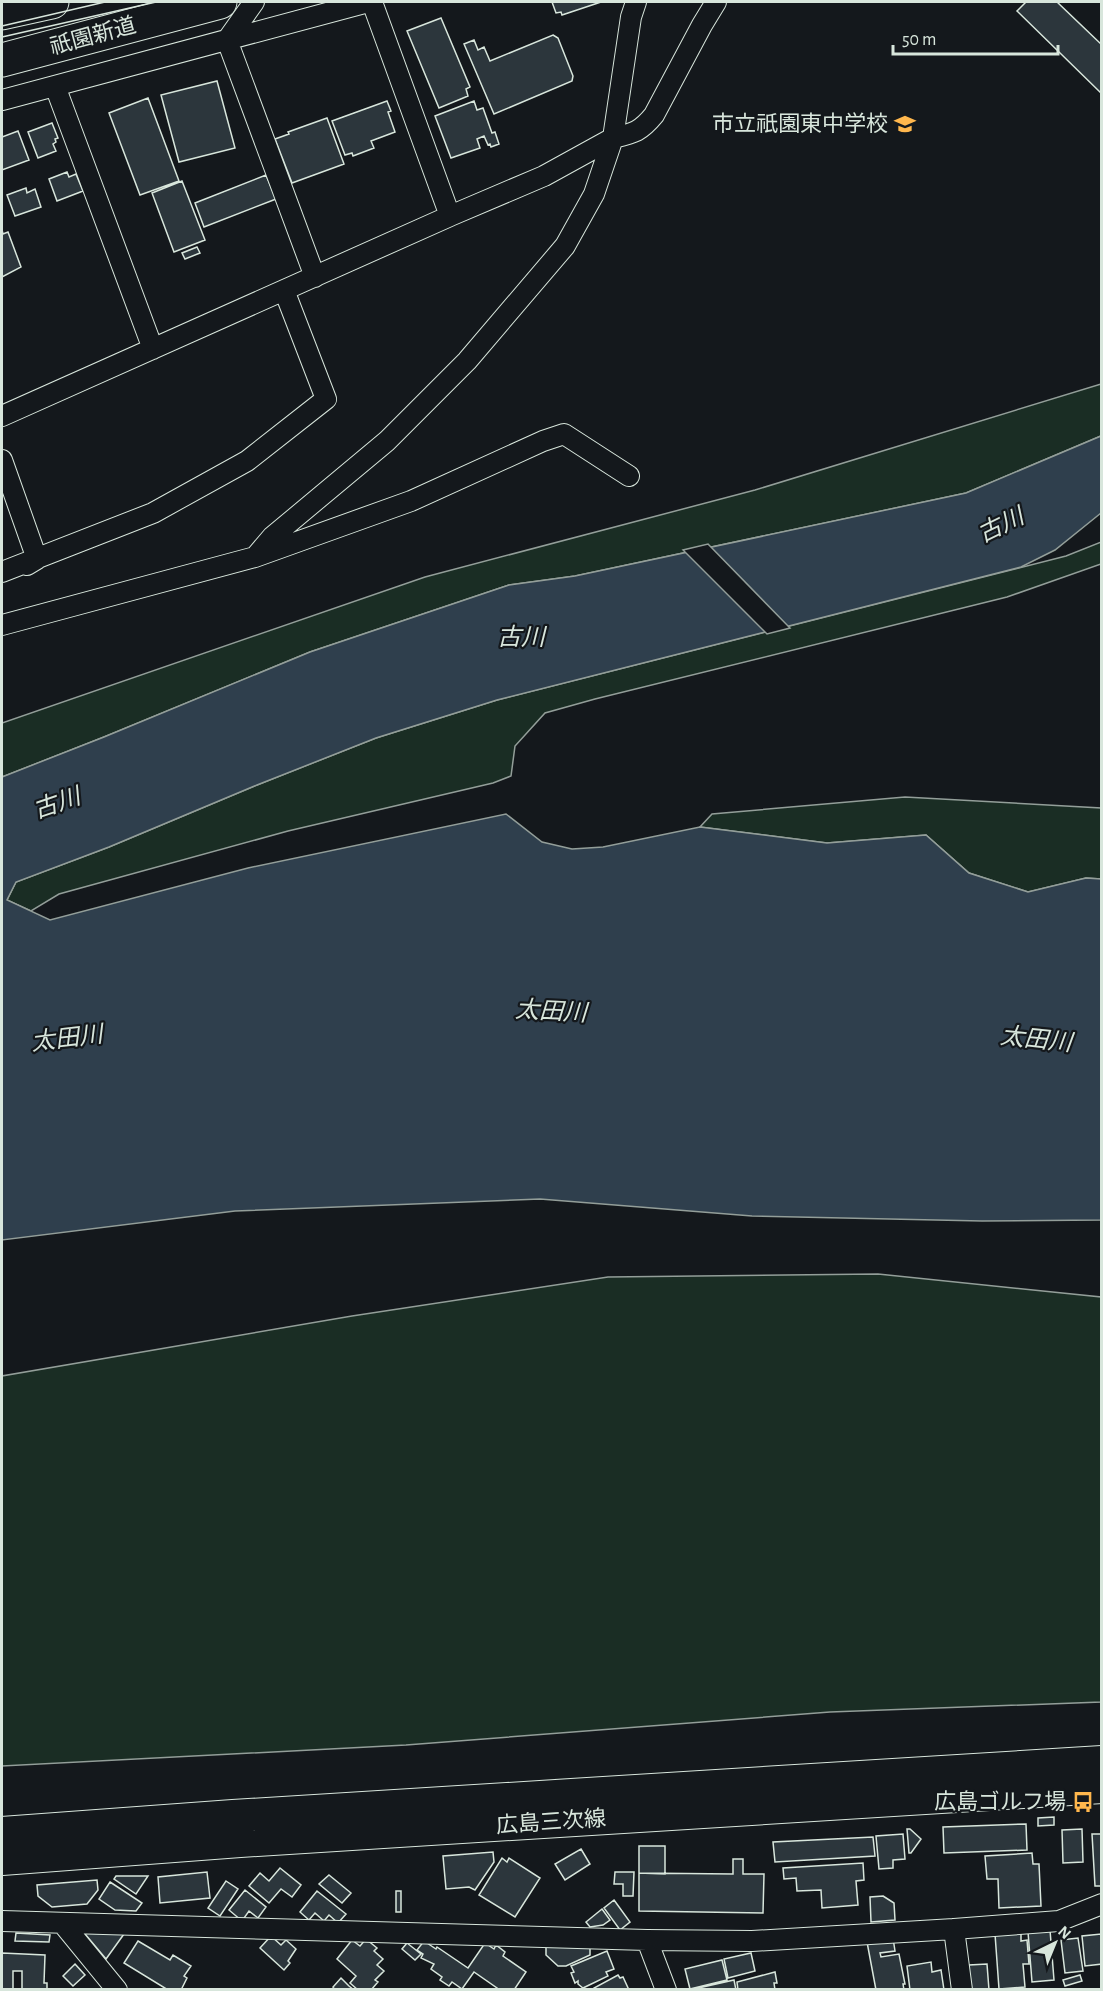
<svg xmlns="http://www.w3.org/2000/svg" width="1103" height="1991" viewBox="0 0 1103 1991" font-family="'Alegreya Sans','Noto Sans JP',sans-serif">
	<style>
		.green { fill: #1a2d24; stroke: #939e99; stroke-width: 1.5 }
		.water { fill: #2f3f4d; stroke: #939e99; stroke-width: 1.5 }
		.pier { fill: #14181c; stroke: #939e99; stroke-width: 1.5 }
		.building { fill: #2c363c; stroke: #d8e6dc; stroke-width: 1.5 }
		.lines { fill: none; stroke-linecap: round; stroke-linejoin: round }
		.minor-casing { stroke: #d8e6dc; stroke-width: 22 }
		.primary-casing { stroke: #d8e6dc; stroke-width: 34 }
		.trunk-casing { stroke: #d8e6dc; stroke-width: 35 }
		.minor { stroke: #14181c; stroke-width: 20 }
		.primary { stroke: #14181c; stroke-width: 32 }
		.trunk { stroke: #14181c; stroke-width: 33 }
		.tram { stroke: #d8e6dc; stroke-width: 1.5 }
		.labels { text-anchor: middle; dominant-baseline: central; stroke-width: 4.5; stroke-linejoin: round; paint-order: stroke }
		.street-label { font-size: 22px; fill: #d8e6dc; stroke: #14181c }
		.poi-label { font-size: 22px; fill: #d8e6dc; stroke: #14181c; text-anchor: end }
		.water-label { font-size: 24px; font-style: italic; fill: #d8e6dc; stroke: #14181c }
	</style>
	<rect width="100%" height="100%" fill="#14181c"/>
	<path class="green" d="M1101,384V436L966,493L575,576L509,585L310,652L104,737L2,777V723L425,577L755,490Z
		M1101,542V564L1007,597L595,699L545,713L515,746L511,776L493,783L288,831L59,894L31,911L7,900L16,882L109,847L257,785L376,738L497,700L1066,556Z
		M905,797L1101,808V879L1086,878L1028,892L969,873L926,835L827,843L700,827L712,814Z
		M878,1274L1101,1297V1702L830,1712L406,1745L2,1766V1376L352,1316L608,1277Z"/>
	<path class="water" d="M1101,436V513L1055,550L1021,567L497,700L376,738L257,785L109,847L16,882L7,900L50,920L248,868L506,814L542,842L572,849L603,847L700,827L827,843L926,835L969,873L1028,892L1086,878L1101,879V1220L982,1221L752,1216L540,1199L235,1211L2,1240V777L104,737L310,652L509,585L575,576L966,493Z"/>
	<path class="pier" d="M708,544L790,628L767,634L683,550Z"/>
	<path class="building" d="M552,2H601L562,15L561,12L556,13Z
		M1026,2H1057L1102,45V94L1017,11Z
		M441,18L470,87L466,89L468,96L439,108L407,31Z
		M553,35L558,38L573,76L572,81L494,114L464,44L474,40L478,50L484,47L490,61Z
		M217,81L235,148L179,162L161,95Z
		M148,98L179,181L140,195L109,113Z
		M387,101L391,111L388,112L395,132L371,141L374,148L353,156L352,153L345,155L332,121Z
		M474,101L477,110L483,108L492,133L495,132L499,144L491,147L490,144L488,145L484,136L477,139L480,148L451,158L435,116Z
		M327,118L344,164L292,183L275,139L289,134L288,132Z
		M52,123L58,138L55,139L56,142L53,144L56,151L38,158L28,132Z
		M18,131L29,160L2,170V137Z
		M67,172L69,177L76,174L83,191L57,201L49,179Z
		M266,175L276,199L204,227L195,203Z
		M182,181L205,240L174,252L152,193Z
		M26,188L27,193L35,189L41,207L15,216L7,195Z
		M2,230L3,234L8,232L21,267L2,277Z
		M197,247L200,253L185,259L182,253Z
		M1054,1817V1825L1038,1826V1818Z
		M1026,1824L1027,1850L944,1853L943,1827Z
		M907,1829H910L921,1839L911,1853H909Z
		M1082,1829L1083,1862L1063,1863L1062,1830Z
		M903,1834L905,1859L893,1860V1868L879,1869L876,1836Z
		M1092,1834H1102V1886H1095Z
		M873,1837L875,1856L775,1862L773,1842Z
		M639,1846H665V1874L639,1873Z
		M581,1849L590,1864L565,1880L555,1864Z
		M493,1852L494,1862L475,1890L469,1887L446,1889L443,1856Z
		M1032,1853L1033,1864H1039L1041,1906L999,1908L998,1879H987L985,1856Z
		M502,1858L507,1862L509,1858L540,1878L515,1917L479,1895Z
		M733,1859H743V1874H764L763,1913L639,1911V1873L733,1874Z
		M863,1863L864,1880L856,1881L858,1905L822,1908L821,1890L797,1891L796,1878L784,1879L783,1868Z
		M280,1868L301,1885L292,1897L281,1889L269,1903L249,1886L260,1873L269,1881Z
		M207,1872L210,1898L160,1903L158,1877Z
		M615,1872H634L633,1896H623V1884H614Z
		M329,1875L351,1893L342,1903L319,1884Z
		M116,1876H148L136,1894L114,1879Z
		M97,1880L98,1890L87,1904L52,1907L38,1896L37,1885Z
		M226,1881L238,1889L220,1916L208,1908Z
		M110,1882L142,1903L136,1911L115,1910L99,1899Z
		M245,1890L266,1907L258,1918L249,1911L242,1921L229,1910Z
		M317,1891L346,1914L338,1923L329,1915L324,1921L315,1913L309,1920L300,1912Z
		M396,1891H401V1912H396Z
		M883,1896L894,1903L895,1920L871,1922L870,1897Z
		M614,1900L630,1922L620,1930L604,1908Z
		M602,1909L610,1920L603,1925L590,1927L586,1922Z
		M85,1930L124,1934L106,1959L85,1934Z
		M1050,1930L1054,1980L1032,1982L1028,1932Z
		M1021,1932V1941L1027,1940L1029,1964H1023L1025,1987L999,1989L995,1934Z
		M16,1933L50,1935L49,1942L15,1941Z
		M1101,1934L1102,1964L1085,1966L1082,1936Z
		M271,1936L281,1945L286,1940L296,1949L288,1961L290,1963L284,1970L260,1948Z
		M893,1938L895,1951L880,1953L881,1957L899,1954L905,1984H903L904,1990H876L867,1942Z
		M1078,1938L1083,1971L1065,1973L1061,1940Z
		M366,1939L377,1948L374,1951L383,1959L377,1965L384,1971L375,1980L378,1982L371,1990H358L350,1983L356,1976L337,1959L352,1940L360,1946Z
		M138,1941L170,1960L173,1955L191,1966L184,1976L187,1978L181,1990H168L124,1963Z
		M424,1941L436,1949L437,1947L468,1968L485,1943L494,1949L496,1945L505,1952L503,1956L526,1972L514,1990H500L474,1972L462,1989L452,1982L449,1986L440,1980L442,1977L431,1969L434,1964L421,1958L423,1954L417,1950Z
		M407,1943L421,1954L415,1960L402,1949Z
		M546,1946L590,1947V1955L566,1966H558L546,1955Z
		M607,1951L614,1969L606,1972L608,1976L583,1988L578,1984V1981L575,1983L571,1973L574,1972L571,1966Z
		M2,1953L45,1955L44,1983H47V1990H22V1971H13V1990H2Z
		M751,1953L755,1971L728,1978L724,1959Z
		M722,1960L727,1980L690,1989L685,1969Z
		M931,1962L932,1972L941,1970L944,1990H910L907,1966Z
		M75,1964L85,1975L73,1986L63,1976Z
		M987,1964L989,1990H970L969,1965Z
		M775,1972L777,1983H774L775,1990H738L737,1982Z
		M618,1975L620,1978L623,1977L629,1990H595L594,1988Z
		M1080,1975L1082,1981L1065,1986L1063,1980Z
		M341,1978L349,1986L354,1990H335L333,1987Z
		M734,1980L736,1990L694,1989Z"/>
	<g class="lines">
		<defs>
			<path id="minor" d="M254,2L227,40L315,277
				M55,86L153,349
				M2,100L368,2
				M450,216L544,176L613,138L631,17L636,2
				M2,416L450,216L372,2
				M2,460L37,559L27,565
				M255,557L272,537L387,441L467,361L565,246L594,194L613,138C634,133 640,132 654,115L702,25L716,2
				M2,572L153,513L247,461L326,399L284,290
				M2,625L255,557L411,501L543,441L564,434L629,476
				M2,1921L647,1940L752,1941L954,1929L1059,1921L1102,1904
				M63,1924L117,1990
				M954,1929L962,1990
				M647,1940L666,1990"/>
			<path id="primary" d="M2,1833L233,1816L1102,1762
				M2,1859L240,1841L1102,1787"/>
			<path id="trunk" d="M2,13L52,2
				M2,60L220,2"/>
		</defs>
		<use href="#minor" class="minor-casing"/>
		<use href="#primary" class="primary-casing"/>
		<use href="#trunk" class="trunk-casing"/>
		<use href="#minor" class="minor"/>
		<use href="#primary" class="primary"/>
		<use href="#trunk" class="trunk"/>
		<path class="tram" d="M2,26L105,2
			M2,37L156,2"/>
	</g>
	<defs>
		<symbol id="school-bare" viewBox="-9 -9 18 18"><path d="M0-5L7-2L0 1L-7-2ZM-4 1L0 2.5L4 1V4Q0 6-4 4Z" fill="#ffb74d" stroke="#14181c" stroke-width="2.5" paint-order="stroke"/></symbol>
		<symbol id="bus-bare" viewBox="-9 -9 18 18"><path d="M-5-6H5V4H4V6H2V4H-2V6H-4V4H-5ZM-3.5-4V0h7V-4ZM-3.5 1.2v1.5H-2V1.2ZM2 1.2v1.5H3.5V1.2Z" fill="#ffb74d" stroke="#14181c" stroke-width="2.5" paint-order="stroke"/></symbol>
	</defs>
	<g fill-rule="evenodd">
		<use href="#school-bare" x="890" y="109" width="30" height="30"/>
		<use href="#bus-bare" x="1068" y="1787" width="30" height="30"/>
	</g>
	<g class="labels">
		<g class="street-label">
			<text transform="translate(93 36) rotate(-15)">祇園新道</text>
			<text transform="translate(551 1822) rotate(-4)">広島三次線</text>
		</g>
		<g class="poi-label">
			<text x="888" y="124">市立祇園東中学校</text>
			<text x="1066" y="1802">広島ゴルフ場</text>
		</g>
		<g class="water-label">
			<text transform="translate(1001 526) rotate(-26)">古川</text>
			<text x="521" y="638">古川</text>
			<text transform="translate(57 804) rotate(-19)">古川</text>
			<text transform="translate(551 1012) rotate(3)">太田川</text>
			<text transform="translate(67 1039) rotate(-7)">太田川</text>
			<text transform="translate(1036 1040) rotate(6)">太田川</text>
		</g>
	</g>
	<rect width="1103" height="1991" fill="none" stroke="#d8e6dc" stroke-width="6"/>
	<g transform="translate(1055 1943) rotate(43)" stroke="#14181c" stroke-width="4.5" paint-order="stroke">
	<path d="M0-4.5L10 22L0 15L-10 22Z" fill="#d8e6dc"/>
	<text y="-9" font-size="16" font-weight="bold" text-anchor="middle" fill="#d8e6dc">N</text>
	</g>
	<path d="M893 45v9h165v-9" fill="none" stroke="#d8e6dc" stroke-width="3"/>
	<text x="902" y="45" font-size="18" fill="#d8e6dc" stroke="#14181c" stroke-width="4.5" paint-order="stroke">50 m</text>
</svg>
